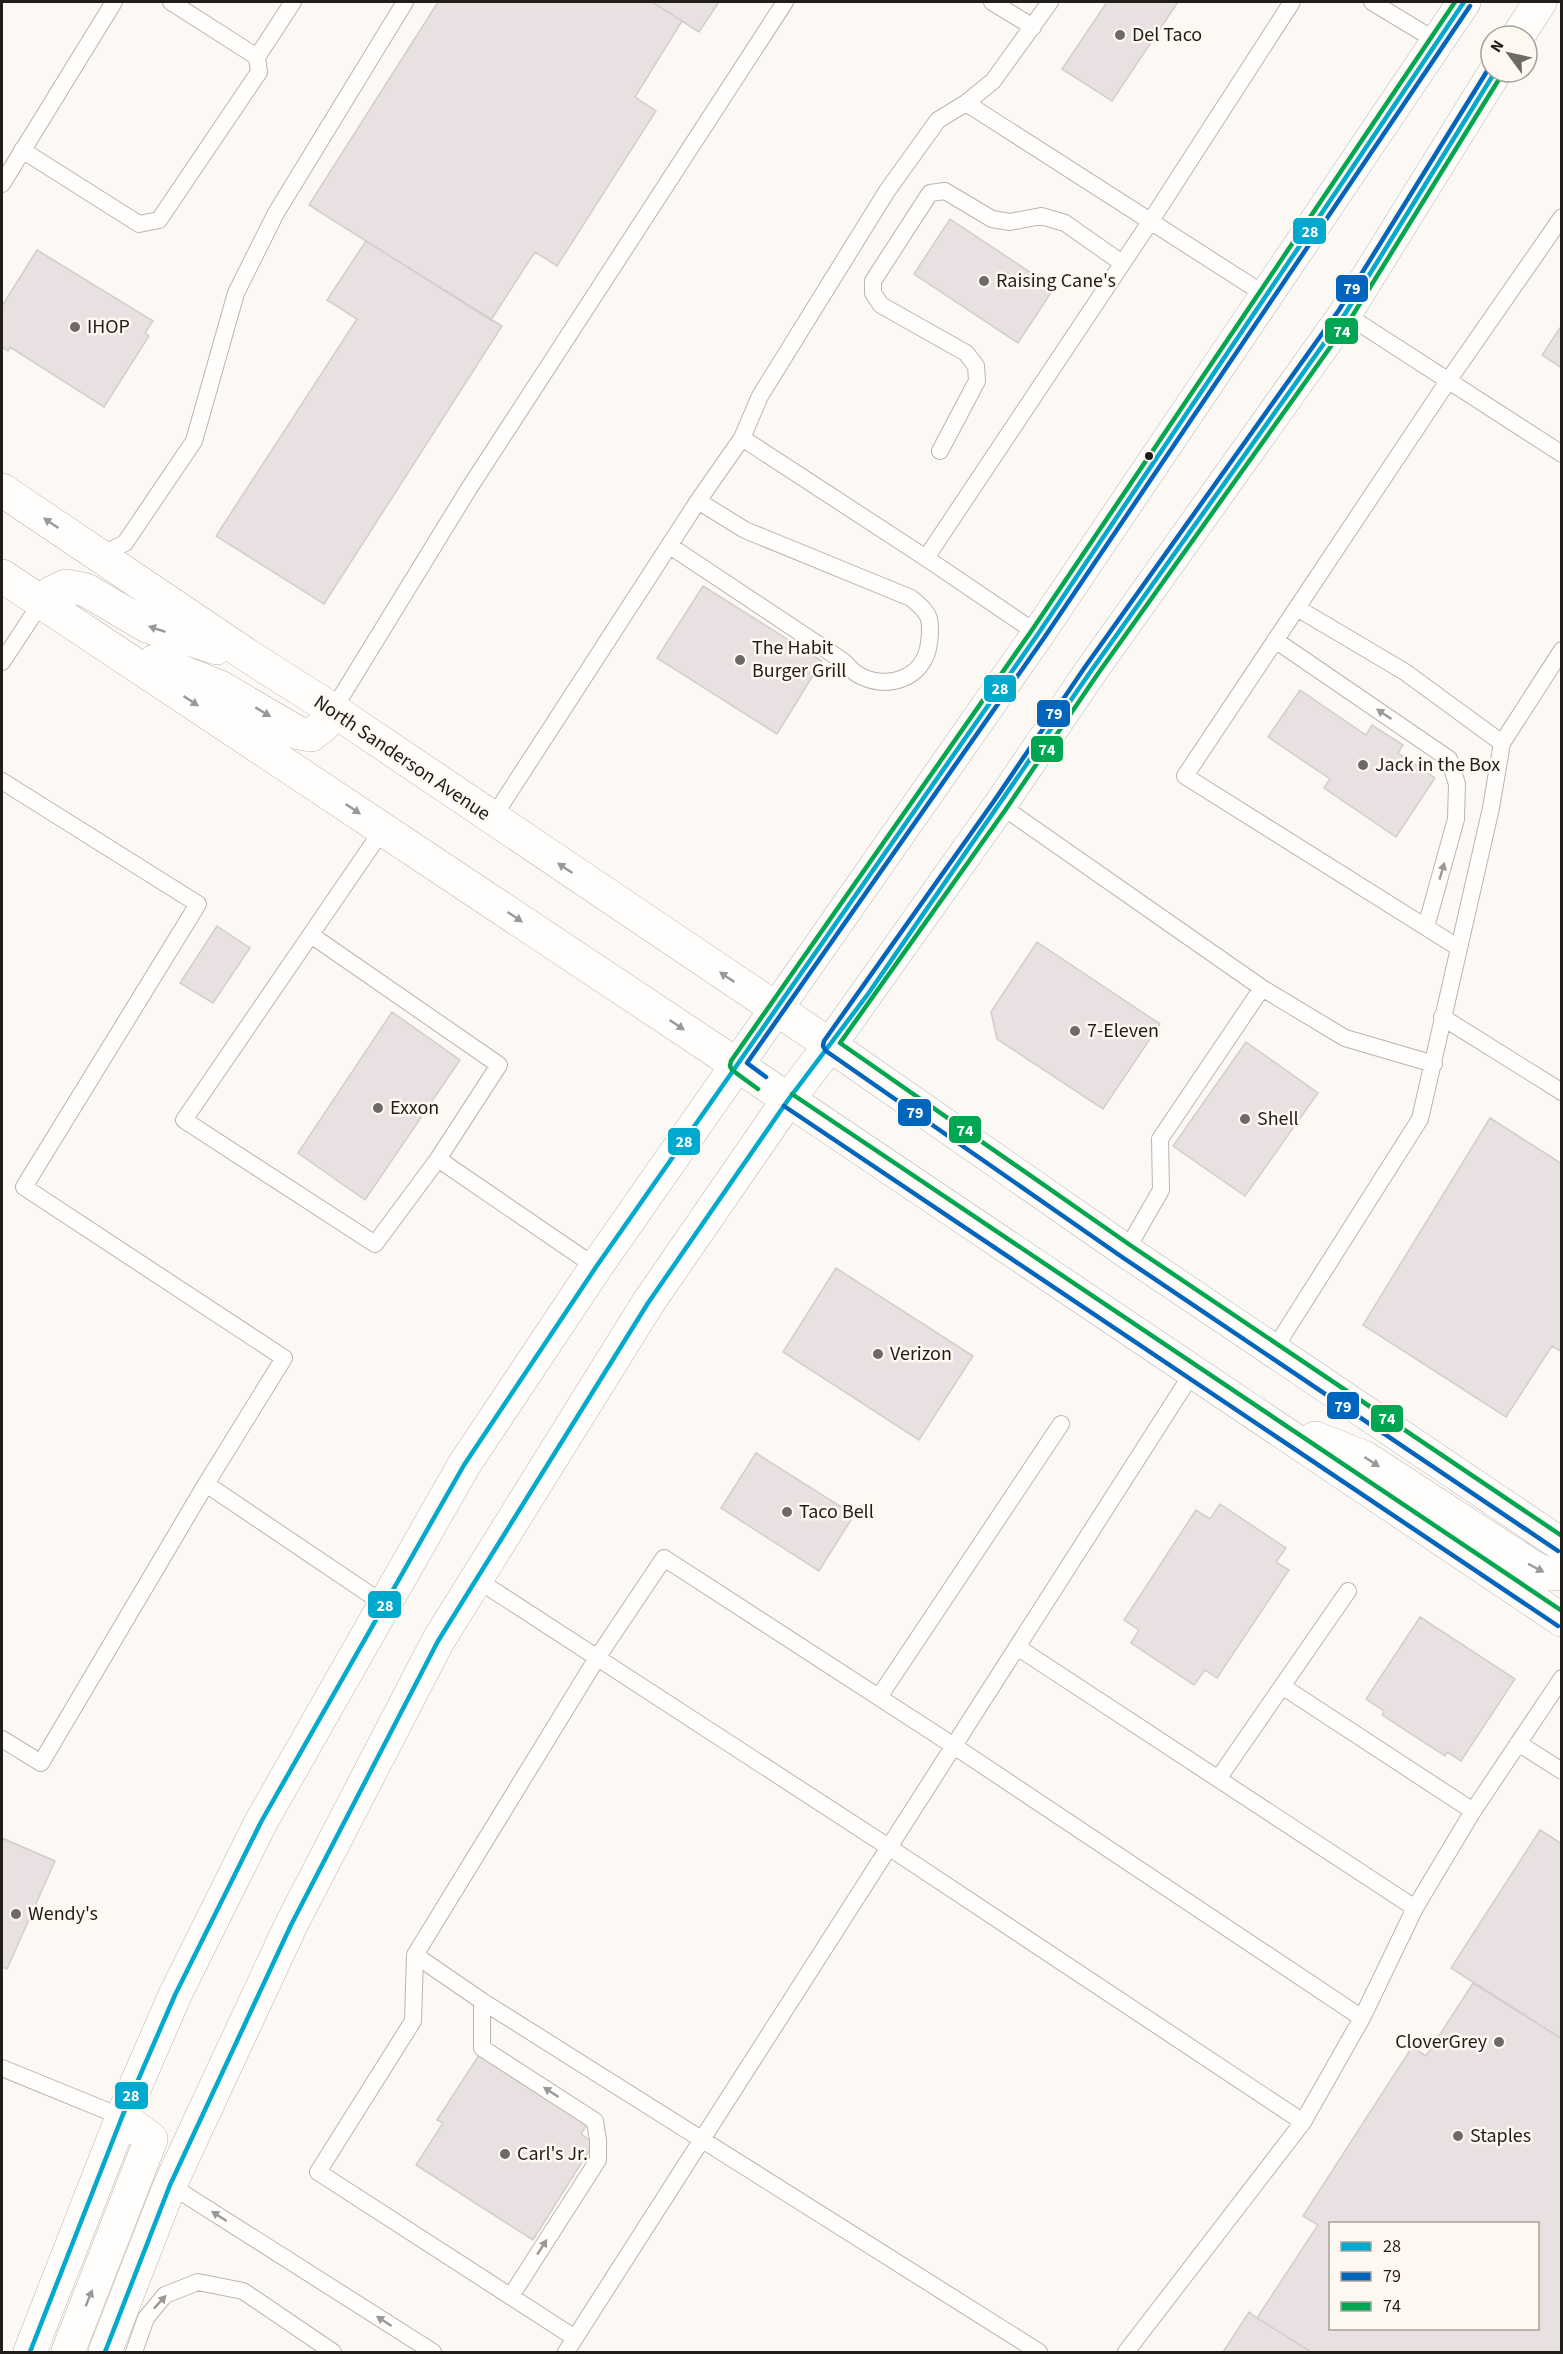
<svg xmlns="http://www.w3.org/2000/svg" width="1563" height="2354" viewBox="0 0 1563 2354" font-family="'Source Sans 3',sans-serif">
	<style>
		.building { fill: #e8e0e1; stroke: #d2cece; stroke-width: 1.5; fill-rule: evenodd }
		.lines { fill: none; stroke-linecap: round; stroke-linejoin: round }
		.service-casing { stroke: #b9b5b2; stroke-width: 18 }
		.primary-casing { stroke: #b9b5b2; stroke-width: 34 }
		.trunk-casing { stroke: #b9b5b2; stroke-width: 34 }
		.service { stroke: #fffefd; stroke-width: 16 }
		.primary { stroke: #fffefd; stroke-width: 33 }
		.trunk { stroke: #fffefd; stroke-width: 33 }
		.bus-1-casing { stroke: #fff8f1; stroke-width: 9 }
		.bus-2-casing { stroke: #fff8f1; stroke-width: 9 }
		.bus-3-casing { stroke: #fff8f1; stroke-width: 9 }
		.bus-1 { stroke: #00a9ce; stroke-width: 4.5 }
		.bus-2 { stroke: #0065bd; stroke-width: 4.5 }
		.bus-3 { stroke: #00a651; stroke-width: 4.5 }
		.oneway { fill: #9b9997 }
		.poi-dot { fill: #6d6a66; stroke: #fff8f1; stroke-width: 2 }
		.bus-dot { fill: #201d1a; stroke: #fff8f1; stroke-width: 2 }
		.labels { text-anchor: middle; dominant-baseline: central; stroke-width: 5; stroke-linejoin: round; paint-order: stroke }
		.poi-label { font-size: 20px; fill: #201d1a; stroke: #fff8f1; text-anchor: start }
		.street-label { font-size: 20px; fill: #201d1a; stroke: #fff8f1 }
		.line-badge { stroke: #fff8f1; stroke-width: 2 }
		.badge-label { font-size: 16px; text-anchor: middle; font-weight: bold; fill: #fff }
	</style>
	<rect width="100%" height="100%" fill="#fcf8f4"/>
	<path class="building" d="M438,2H652L682,21L635,97L656,111L557,266L535,252L491,320L309,205Z
		M652,2H719L699,32Z
		M1107,2H1178L1112,101L1062,69Z
		M950,219L1054,288L1018,343L914,274Z
		M366,241L502,326L324,604L216,536L357,319L327,300Z
		M37,250L153,321L145,333L149,336L104,407L10,347L8,351L2,347V306Z
		M1562,325V368L1542,355Z
		M703,586L822,661L777,734L657,658Z
		M1300,690L1366,735L1372,725L1403,745L1398,753L1435,778L1396,837L1324,788L1330,779L1268,737Z
		M217,926L250,948L213,1003L180,983Z
		M1037,942L1160,1024L1103,1109L997,1039L991,1012Z
		M392,1012L460,1060L365,1200L298,1153Z
		M1246,1042L1318,1093L1245,1196L1173,1146Z
		M1490,1118L1562,1164V1352L1552,1346L1506,1417L1363,1325Z
		M836,1268L973,1356L919,1440L783,1352Z
		M756,1453L854,1515L819,1571L721,1508Z
		M1220,1504L1286,1548L1276,1562L1289,1570L1217,1678L1205,1670L1194,1685L1131,1643L1139,1630L1124,1620L1196,1510L1210,1519Z
		M1420,1617L1515,1679L1461,1761L1447,1752L1445,1756L1382,1715L1384,1711L1366,1699Z
		M1540,1830L1562,1844V2039L1451,1968Z
		M2,1838L55,1861L7,1969L2,1967Z
		M1473,1983L1562,2039V2352H1311L1257,2318L1318,2225L1303,2216L1412,2047L1426,2056ZM1330,2224H1538V2328H1330Z
		M481,2052L589,2121L581,2134L594,2143L533,2240L416,2165L443,2123L437,2120Z
		M1249,2312L1257,2318L1311,2352H1223Z"/>
	<g class="lines">
		<defs>
			<path id="service" d="M992,2L1033,27
				M1372,2L1438,42
				M257,57L293,2
				M966,103L993,81L1050,2
				M22,150L139,224L159,220L259,72L257,57L171,2
				M2,184L114,2
				M1345,314L1562,454
				M742,438L926,558L1038,634
				M940,451L977,381L976,366L966,353L881,305L873,293V281L930,193L945,191L992,219L1010,222L1041,216L1065,223L1122,263
				M670,546L843,661C848,665 852,671 857,674C887,692 925,678 929,643C930,635 931,627 929,619C927,611 918,604 911,598L745,530L698,501
				M99,556L125,543L194,441L236,293L276,213L405,2
				M926,558L1150,222L1292,2
				M1297,608L1405,672L1502,743
				M1275,640L1449,759L1457,784L1456,819L1426,927
				M2,662L41,603
				M333,710L468,490L785,2
				M2,781L198,904L24,1187L284,1358L206,1484L41,1763L2,1739
				M1000,805L1262,988L1160,1139L1161,1190L1126,1251
				M492,819L698,501L742,438L760,396L887,191L938,120L966,103L1267,296
				M383,829L184,1120L375,1244L438,1159L596,1267
				M311,935L499,1065L438,1159
				M1459,948L1185,776L1448,381L1562,217
				M1262,988L1345,1038L1434,1064
				M1442,1017L1562,1092
				M1273,1351L1420,1119L1491,808L1502,743L1562,650
				M206,1484L384,1604
				M476,1579L890,1848L1303,2122
				M1017,1647L1415,1908
				M1282,1686L1473,1811
				M879,1697L1061,1424
				M1518,1743L1562,1771
				M1218,1779L1348,1591
				M415,1955L482,2001L1039,2352
				M482,2001V2048L595,2121L598,2140V2160L511,2296
				M2,2068L122,2117
				M170,2185L433,2352
				M575,2338L318,2172L413,2021L415,1955L597,1658L664,1558L954,1746L1362,2018
				M134,2352L146,2318L165,2295L198,2282L243,2291L333,2352
				M566,2352L1193,1372
				M1126,2352L1303,2122L1362,2018L1415,1908L1473,1811L1562,1678"/>
			<path id="primary" d="M1464,2L1038,634L737,1065L1562,1620
				M1518,36L1540,2
				M1495,72L1345,314L1091,671L1000,805L830,1045L1126,1251L1562,1545
				M1315,1438L1364,1457L1533,1567L1547,1574H1562"/>
			<path id="trunk" d="M2,490L253,659L333,710L830,1045L788,1100L648,1303L438,1641L291,1925L170,2185L105,2352
				M2,576L737,1065L596,1267L464,1465L261,1822L175,1995L122,2117L30,2352
				M41,603L51,593L66,586L86,590L147,626L217,648
				M155,661L220,687L298,733L311,735L323,726L333,710
				M68,2352L151,2139L122,2117"/>
		</defs>
		<use href="#service" class="service-casing"/>
		<use href="#primary" class="primary-casing"/>
		<use href="#trunk" class="trunk-casing"/>
		<use href="#service" class="service"/>
		<use href="#primary" class="primary"/>
		<use href="#trunk" class="trunk"/>
		<defs>
			<path id="bus-1" d="M30,2352L122,2117L175,1995L261,1822L464,1465L596,1267L1038,634L1464,2
				M105,2352L170,2185L291,1925L438,1641L648,1303L788,1100L868,994L1091,671L1345,314L1495,72"/>
			<path id="bus-2" d="M1489,68L1339,310L1085,667L994,801L824,1041L823,1046L826,1051L1122,1257L1558,1551
				M766,1077L747,1063L1044,638L1470,6
				M784,1106L1558,1626"/>
			<path id="bus-3" d="M1501,76L1351,318L1097,675L1006,809L840,1043L1130,1245L1562,1536
				M758,1089L732,1070L730,1066L731,1061L1032,630L1455,2
				M792,1094L1562,1611"/>
		</defs>
		<use href="#bus-1" class="bus-1-casing"/>
		<use href="#bus-2" class="bus-2-casing"/>
		<use href="#bus-3" class="bus-3-casing"/>
		<use href="#bus-1" class="bus-1"/>
		<use href="#bus-2" class="bus-2"/>
		<use href="#bus-3" class="bus-3"/>
	</g>
	<defs><path id="oneway-solid" d="M-6-.8H1V-3.2L6.5 0L1 3.2V.8H-6Z" transform="scale(1.5)"/></defs>
	<g class="oneway">
		<use href="#oneway-solid" transform="translate(51 523) rotate(-146)"/>
		<use href="#oneway-solid" transform="translate(157 629) rotate(-162)"/>
		<use href="#oneway-solid" transform="translate(191 701) rotate(34)"/>
		<use href="#oneway-solid" transform="translate(263 712) rotate(31)"/>
		<use href="#oneway-solid" transform="translate(1384 714) rotate(-146)"/>
		<use href="#oneway-solid" transform="translate(353 809) rotate(34)"/>
		<use href="#oneway-solid" transform="translate(565 868) rotate(-146)"/>
		<use href="#oneway-solid" transform="translate(1442 871) rotate(-74)"/>
		<use href="#oneway-solid" transform="translate(515 917) rotate(34)"/>
		<use href="#oneway-solid" transform="translate(727 977) rotate(-146)"/>
		<use href="#oneway-solid" transform="translate(677 1025) rotate(34)"/>
		<use href="#oneway-solid" transform="translate(1372 1462) rotate(33)"/>
		<use href="#oneway-solid" transform="translate(1536 1568) rotate(28)"/>
		<use href="#oneway-solid" transform="translate(551 2092) rotate(-147)"/>
		<use href="#oneway-solid" transform="translate(219 2216) rotate(-147)"/>
		<use href="#oneway-solid" transform="translate(542 2247) rotate(-57)"/>
		<use href="#oneway-solid" transform="translate(89 2298) rotate(-68)"/>
		<use href="#oneway-solid" transform="translate(160 2302) rotate(-47)"/>
		<use href="#oneway-solid" transform="translate(384 2321) rotate(-147)"/>
	</g>
	<g class="poi-dot">
		<circle cx="1120" cy="35" r="6"/>
		<circle cx="984" cy="281" r="6"/>
		<circle cx="75" cy="327" r="6"/>
		<circle cx="740" cy="660" r="6"/>
		<circle cx="1363" cy="765" r="6"/>
		<circle cx="1075" cy="1031" r="6"/>
		<circle cx="378" cy="1108" r="6"/>
		<circle cx="1245" cy="1119" r="6"/>
		<circle cx="878" cy="1354" r="6"/>
		<circle cx="787" cy="1512" r="6"/>
		<circle cx="16" cy="1914" r="6"/>
		<circle cx="1499" cy="2042" r="6"/>
		<circle cx="1458" cy="2136" r="6"/>
		<circle cx="505" cy="2154" r="6"/>
	</g>
	<circle class="bus-dot" cx="1149" cy="456" r="5"/>
	<g class="labels">
		<g class="poi-label">
			<text x="1132" y="35">Del Taco</text>
			<text x="996" y="281">Raising Cane's</text>
			<text x="87" y="327">IHOP</text>
			<text x="752" y="648">The Habit<tspan x="752" dy="23">Burger Grill</tspan></text>
			<text x="1375" y="765">Jack in the Box</text>
			<text x="1087" y="1031">7-Eleven</text>
			<text x="390" y="1108">Exxon</text>
			<text x="1257" y="1119">Shell</text>
			<text x="890" y="1354">Verizon</text>
			<text x="799" y="1512">Taco Bell</text>
			<text x="28" y="1914">Wendy's</text>
			<text x="1487" y="2042" text-anchor="end">CloverGrey</text>
			<text x="1470" y="2136">Staples</text>
			<text x="517" y="2154">Carl's Jr.</text>
		</g>
		<g class="street-label">
			<text transform="translate(402 758) rotate(34)">North Sanderson Avenue</text>
		</g>
	</g>
	<g class="line-badge">
		<rect x="1292" y="217" width="35" height="28" rx="6" fill="#00a9ce"/>
		<rect x="1335" y="274" width="34" height="29" rx="6" fill="#0065bd"/>
		<rect x="1324" y="317" width="35" height="28" rx="6" fill="#00a651"/>
		<rect x="983" y="674" width="34" height="29" rx="6" fill="#00a9ce"/>
		<rect x="1036" y="699" width="35" height="29" rx="6" fill="#0065bd"/>
		<rect x="1030" y="735" width="34" height="28" rx="6" fill="#00a651"/>
		<rect x="897" y="1098" width="35" height="29" rx="6" fill="#0065bd"/>
		<rect x="948" y="1115" width="34" height="29" rx="6" fill="#00a651"/>
		<rect x="667" y="1127" width="34" height="29" rx="6" fill="#00a9ce"/>
		<rect x="1326" y="1391" width="34" height="29" rx="6" fill="#0065bd"/>
		<rect x="1370" y="1404" width="34" height="29" rx="6" fill="#00a651"/>
		<rect x="367" y="1590" width="35" height="29" rx="6" fill="#00a9ce"/>
		<rect x="114" y="2081" width="35" height="29" rx="6" fill="#00a9ce"/>
	</g>
	<g class="badge-label">
		<text x="1310" y="237">28</text>
		<text x="1352" y="294">79</text>
		<text x="1342" y="337">74</text>
		<text x="1000" y="694">28</text>
		<text x="1054" y="719">79</text>
		<text x="1047" y="755">74</text>
		<text x="915" y="1118">79</text>
		<text x="965" y="1136">74</text>
		<text x="684" y="1147">28</text>
		<text x="1343" y="1412">79</text>
		<text x="1387" y="1424">74</text>
		<text x="385" y="1611">28</text>
		<text x="131" y="2101">28</text>
	</g>
	<rect width="1563" height="2354" fill="none" stroke="#201d1a" stroke-width="6"/>
	<rect x="1329" y="2222" width="210" height="108" fill="#fff8f1" stroke="#a6a09b" stroke-width="1.5"/>
	<rect x="1341" y="2242" width="30" height="9" fill="#00a9ce" stroke="#a6a09b" stroke-width="1.5"/>
	<text x="1383" y="2252" font-size="18" fill="#201d1a">28</text>
	<rect x="1341" y="2272" width="30" height="9" fill="#0065bd" stroke="#a6a09b" stroke-width="1.5"/>
	<text x="1383" y="2282" font-size="18" fill="#201d1a">79</text>
	<rect x="1341" y="2302" width="30" height="9" fill="#00a651" stroke="#a6a09b" stroke-width="1.5"/>
	<text x="1383" y="2312" font-size="18" fill="#201d1a">74</text>
	<g transform="translate(1509 54) rotate(303)"><circle r="28" fill="#fff8f1" stroke="#a6a09b" stroke-width="1.5"/>
	<path d="M0-4.5L10 22L0 15L-10 22Z" fill="#6d6a66"/>
	<text y="-9" font-size="16" font-weight="bold" text-anchor="middle" fill="#201d1a">N</text>
	</g>
</svg>
